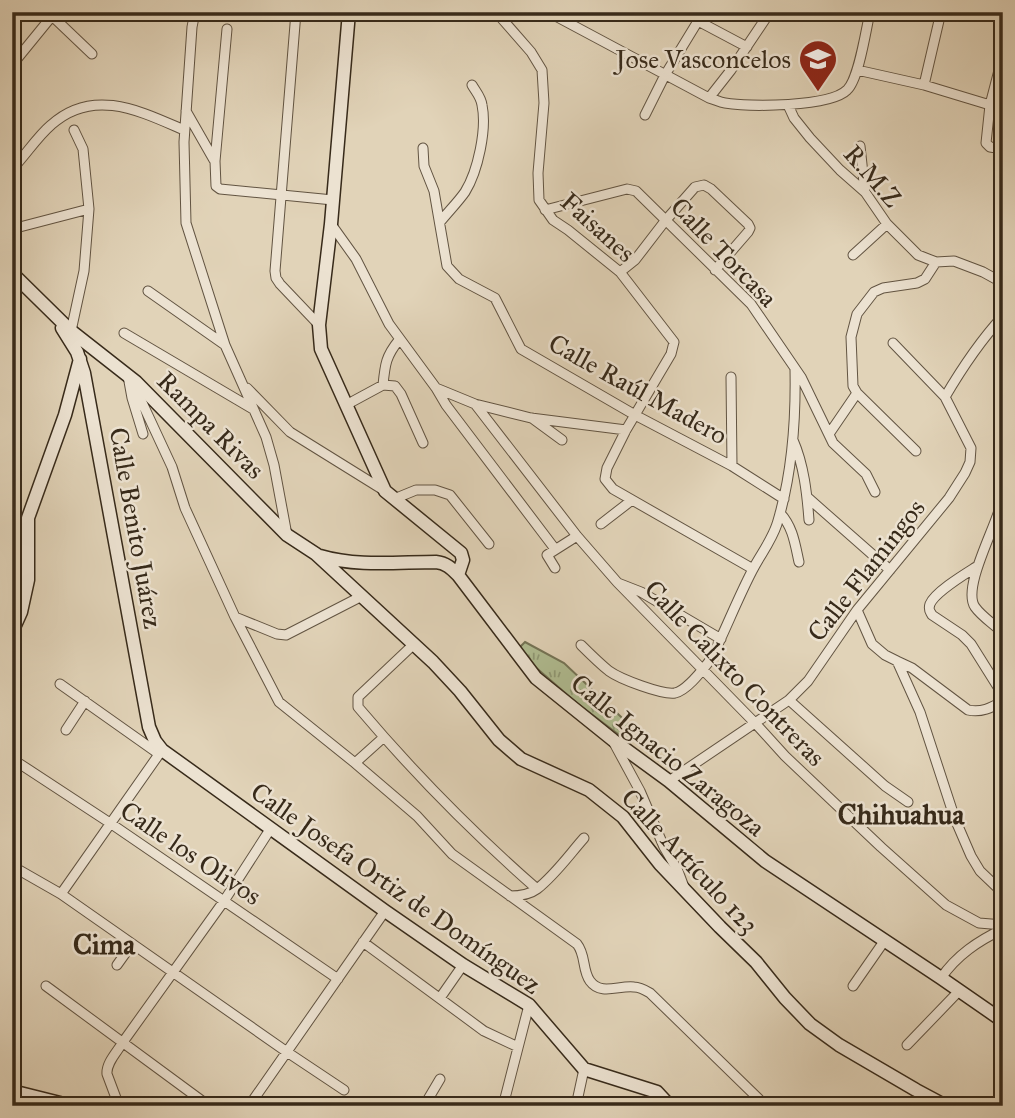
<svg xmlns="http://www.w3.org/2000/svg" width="1015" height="1118" viewBox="0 0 1015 1118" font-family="'IM FELL Great Primer',serif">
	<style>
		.park { fill: url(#park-tufts); stroke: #747456; stroke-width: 2 }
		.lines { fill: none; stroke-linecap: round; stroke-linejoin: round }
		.street-casing { stroke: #625442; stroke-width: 11 }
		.secondary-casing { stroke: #372a1a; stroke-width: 15 }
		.street { stroke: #ece2d1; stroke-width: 9 }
		.secondary { stroke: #ece2d1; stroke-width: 12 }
		.labels { text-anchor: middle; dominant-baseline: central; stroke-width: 5; stroke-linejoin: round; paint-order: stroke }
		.poi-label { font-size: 26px; fill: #372a1a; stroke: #ece2d1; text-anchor: end }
		.street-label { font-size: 26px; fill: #372a1a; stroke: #ece2d1 }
		.neighbourhood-label { font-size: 28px; font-weight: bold; fill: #372a1a; stroke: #ece2d1 }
	</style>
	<defs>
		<pattern id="park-tufts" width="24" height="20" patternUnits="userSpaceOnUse" patternTransform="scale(1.75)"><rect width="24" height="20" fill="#b0bd92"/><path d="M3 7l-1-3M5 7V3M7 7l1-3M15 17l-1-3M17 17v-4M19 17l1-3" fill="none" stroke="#909a76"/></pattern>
	</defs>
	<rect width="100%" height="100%" fill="#e1d3b8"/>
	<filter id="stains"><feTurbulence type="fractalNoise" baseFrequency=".00286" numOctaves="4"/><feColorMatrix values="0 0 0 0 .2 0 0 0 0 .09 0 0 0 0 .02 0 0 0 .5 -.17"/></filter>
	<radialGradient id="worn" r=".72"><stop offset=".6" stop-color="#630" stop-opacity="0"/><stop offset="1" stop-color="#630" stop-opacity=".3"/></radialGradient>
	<path class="park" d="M525,642L564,663L636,731L626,740L578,704L526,659L519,648Z"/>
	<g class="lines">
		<defs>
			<path id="street" d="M195,12L192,27L184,142L186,223L225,345L266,437L274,465L287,535
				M296,12L275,271L276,278L280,284L319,325
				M496,12L531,52L542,70L544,103L538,173L539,200L553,220L568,230L620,272L674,342L671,354L626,430L607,468L605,479L613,489L753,569
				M548,12L709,98C714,99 719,102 725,103C749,107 830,107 847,90C859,79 866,29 870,12
				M858,12L869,17
				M1002,12L1003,23
				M49,13L92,54
				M698,21L747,47
				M227,29L215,161L216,186L220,189L333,200
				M1003,55L990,105L986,143L990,147L1003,149
				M12,65L52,16
				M857,70L924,85L990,105
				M924,85L941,12
				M709,98L731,70L770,12
				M788,105L794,118L810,138L840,170L865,192L887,224L918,255L936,262L954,261L983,272L1003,283
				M186,111L214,160
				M645,115L665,75L698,21V12
				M860,146L865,192
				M423,148L424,166L434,191L447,266L459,279L495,298L521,349L635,415L732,466L784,499
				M15,166C27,153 38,136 51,125C93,87 140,111 184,130
				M545,210L627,189L636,191L751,304L801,377L833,443L866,474L875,492
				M440,222C448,212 458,202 465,192C478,171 487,129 482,105C481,97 476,92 472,85
				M331,224L356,259L389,324L436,388L446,405L555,549
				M12,229L89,209
				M853,255L887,224
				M620,272L635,260L665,221L695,187L704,185L711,189L748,224L750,228L748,232L715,270
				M148,291L225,345
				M71,331L84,271L89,209L83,149L74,130
				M124,333L253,409
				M128,376L132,398L143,434
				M731,377L732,466
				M136,382L139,396L172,467L185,508L235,617L279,702L355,763L417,816L452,854L577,944C586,955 582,970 590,981C601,996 619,985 634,987C639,987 645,990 650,993L766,1106
				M383,385C385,364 386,356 399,340
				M247,388L290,432L385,491
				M436,388L475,404L531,418L626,430
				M945,397C962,368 980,341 1003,316
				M475,404L577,536L617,582L756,724L785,756L881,847L946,905L979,923L1003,925
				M346,405L383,385L395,386L401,394L423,443
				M532,418L562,440
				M829,434L857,393
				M793,440C804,465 807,494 809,520
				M916,451L857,393L853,386L851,337L857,314L874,292L883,288L917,283L925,279L936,262
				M807,497L890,570
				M1003,497C999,522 961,587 975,607C982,617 994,624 1003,633
				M394,499L416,490H435L450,495L489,544
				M780,513C793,527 795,544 799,562
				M601,524L632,500
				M12,547L27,520
				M976,567C965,574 935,592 930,604C928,610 930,611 932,615L962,635L971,644L1003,695
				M555,568L547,555L577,536
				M618,583L641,592L721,639
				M857,610L872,644L885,655L897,661L920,712L955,819L971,856L980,871L1003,893
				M235,617L277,634L286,635L362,596
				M414,644L358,697V707C413,772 473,833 537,889
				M581,645C590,654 599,663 609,671C620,679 662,695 675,693C688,690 703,669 711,659C725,631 737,600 752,571C760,555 771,542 777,524C792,475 796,420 795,369
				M897,661L912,668L968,710C981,713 991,708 1003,701
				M60,684L159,754
				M789,700L885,786L908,802
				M66,730L85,701
				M614,743L640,791L664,847L678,871L684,887
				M355,763L384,737
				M20,764L110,823L338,979
				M669,781L789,700L808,681L857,610L949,498L965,473L970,462L971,448L945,397L893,343
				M12,866L61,894L287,1052L344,1090
				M61,894L162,750
				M510,896C519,896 529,895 537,889C555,875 569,855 584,838
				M363,942L484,1031L518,1047
				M117,965L132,944
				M941,978C957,955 978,941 1003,929
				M46,986L209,1106
				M853,986L885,940
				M440,998L463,965
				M907,1045L959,991
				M119,1106L107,1074C106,1063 117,1052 123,1042L224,901L271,828
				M249,1106L385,911
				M424,1106L440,1079
				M503,1106L529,1005
				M576,1106L584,1069
				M654,1106L657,1092"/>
			<path id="secondary" d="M349,12L331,224L319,325L321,349L385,491L461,553L463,560L458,575
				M12,273L71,331L136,382L287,535L316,554L433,662L460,691L499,740L521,759L589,790L623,817L660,864L720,927L756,962L785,998L810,1024L839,1045L916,1090L946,1106
				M62,328L77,352L84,373L149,727L155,741L162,750L385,911L463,965L529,1005L584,1069L657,1092L670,1106
				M320,556C357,567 398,562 436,562C446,563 451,568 458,575L536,678L613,740L669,781L765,861L941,978L1003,1021
				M12,632L21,612L28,580V518L65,415L80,359
				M12,1091L60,1103L63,1106"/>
		</defs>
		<use href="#street" class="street-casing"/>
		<use href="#secondary" class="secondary-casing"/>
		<use href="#street" class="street"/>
		<use href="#secondary" class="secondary"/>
	</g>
	<defs>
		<symbol id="school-pin" viewBox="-11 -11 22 30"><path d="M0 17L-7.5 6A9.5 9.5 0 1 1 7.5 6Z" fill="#8f2418" stroke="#ece2d1"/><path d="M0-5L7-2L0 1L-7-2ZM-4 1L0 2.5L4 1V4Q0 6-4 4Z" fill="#fff"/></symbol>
	</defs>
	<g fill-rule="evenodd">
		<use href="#school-pin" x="796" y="37" width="44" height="60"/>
	</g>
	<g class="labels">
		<g class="poi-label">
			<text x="791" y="59">Jose Vasconcelos</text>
		</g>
		<g class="street-label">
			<text transform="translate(873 176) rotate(49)">R.M.Z</text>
			<text transform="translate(598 227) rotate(42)">Faisanes</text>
			<text transform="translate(724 252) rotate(46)">Calle Torcasa</text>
			<text transform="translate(638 389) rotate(29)">Calle Raúl Madero</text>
			<text transform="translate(211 425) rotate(45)">Rampa Rivas</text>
			<text transform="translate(136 528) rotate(80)">Calle Benito Juárez</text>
			<text transform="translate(866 570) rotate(-52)">Calle Flamingos</text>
			<text transform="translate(735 673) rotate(46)">Calle Calixto Contreras</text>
			<text transform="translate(668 755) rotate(39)">Calle Ignacio Zaragoza</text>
			<text transform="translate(191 853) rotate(34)">Calle los Olivos</text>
			<text transform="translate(690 861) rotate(47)">Calle Artículo 123</text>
			<text transform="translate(396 888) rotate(35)">Calle Josefa Ortiz de Domínguez</text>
		</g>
		<g class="neighbourhood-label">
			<text x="901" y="814">Chihuahua</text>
			<text x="104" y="944">Cima</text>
		</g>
	</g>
	<rect width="1015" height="1118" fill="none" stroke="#e1d3b8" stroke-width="42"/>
	<rect x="14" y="14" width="987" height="1090" fill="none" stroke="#372a1a" stroke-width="3.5"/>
	<rect x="21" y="21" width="973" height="1076" fill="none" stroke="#372a1a" stroke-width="2"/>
	<rect width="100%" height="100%" filter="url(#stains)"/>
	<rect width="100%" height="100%" fill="url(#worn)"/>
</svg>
